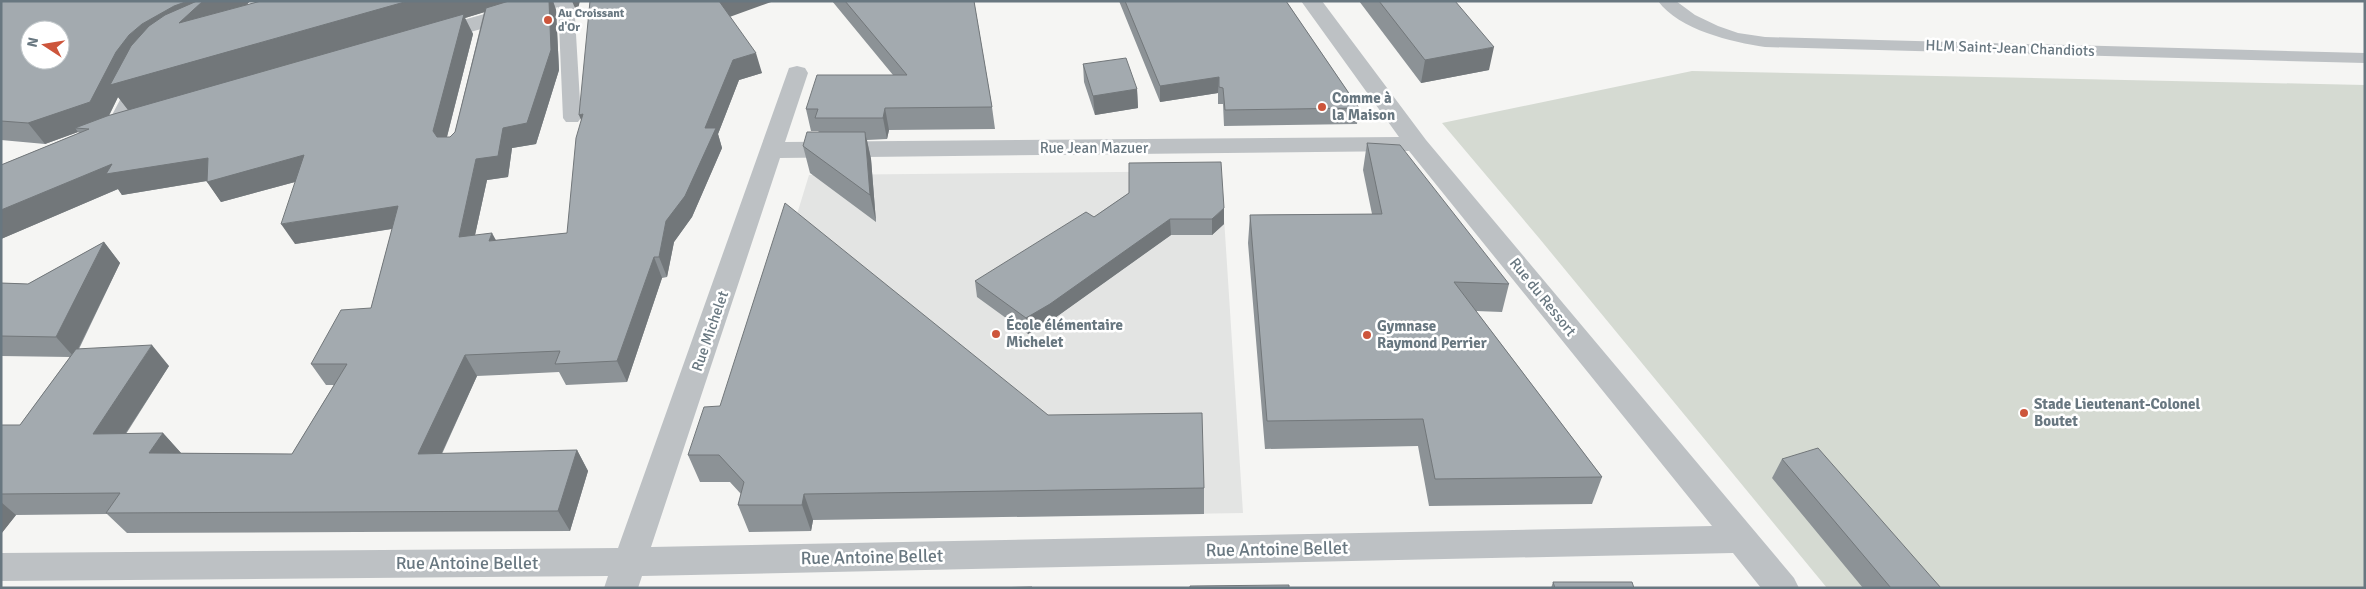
<svg xmlns="http://www.w3.org/2000/svg" width="2366" height="589" viewBox="0 0 2366 589" font-family="Signika,sans-serif">
	<style>
		.built { fill: #e3e4e3 }
		.green { fill: #d5dad2 }
		.lines { fill: none; stroke-linecap: round; stroke-linejoin: round }
		.lane { fill: #bdc1c4; fill-rule: evenodd }
		.street { fill: #bdc1c4; fill-rule: evenodd }
		.wall { fill: #8c9296; fill-rule: evenodd }
		.shaded-wall { fill: #72777a }
		.building { fill: #a3aaaf; stroke: #72777a; fill-rule: evenodd }
		.poi-dot { fill: #cd553b; stroke: #fff; stroke-width: 2 }
		.labels { text-anchor: middle; dominant-baseline: central; stroke-width: 5; stroke-linejoin: round; paint-order: stroke }
		.far-poi-label { font-size: 12px; font-weight: bold; fill: #687780; stroke: #fff; text-anchor: start }
		.street-label { font-size: 15px; fill: #687780; stroke: #fff }
		.poi-label { font-size: 15px; font-weight: bold; fill: #687780; stroke: #fff; text-anchor: start }
		.near-street-label { font-size: 18px; fill: #687780; stroke: #fff }
	</style>
	<rect width="100%" height="100%" fill="#f5f5f3"/>
	<path class="built" d="M1221,171L1243,513L813,520L811,531L749,532L755,509L730,482H700L730,433L809,175Z"/>
	<path class="green" d="M1692,71L2365,85V588H1827L1539,238L1442,123Z"/>
	<g class="lines">
		<path class="lane" d="M558,1H574L581,118L578,122H566L563,118Z
			M1658,1H1676L1695,15L1718,26L1738,33L1765,37L2365,53V63L1765,47C1732,42 1679,30 1658,1Z
			M138,76L144,77L146,81L122,130L119,134H107L104,130L130,81L132,77Z"/>
		<path class="street" d="M530,1H564L562,6L432,43L424,41L421,36L424,31Z
			M1301,1H1322L1426,140L1794,578L1799,588H1761L1733,553L642,576L638,588H604L608,576L1,581V553L618,548L789,68L797,66L805,68L808,73L785,142L1399,137ZM1409,151L1712,526L651,547L780,158Z"/>
	</g>
	<path class="wall" d="M1,1H250L246,5L261,1H553L556,10L559,70L536,144L512,148L508,177L487,180L475,235L496,240L567,233L730,17L762,73L739,80L718,134L722,148L692,217L674,242L667,277L662,278L627,382L566,385L559,372L477,376L442,454L577,450L588,471L570,531L127,533L107,514L16,515L1,534V425H20L70,357L1,356V283L28,284L104,242L120,263L79,349L169,366L126,434L163,433L181,453L292,454L334,385H326L311,364L371,308L392,229L295,244V182L221,202L207,181L122,195L118,189L1,239V165L79,133L78,132L45,144L1,140ZM484,12L455,132L450,137H447L473,34L465,18ZM118,97L128,110L109,116Z
		M832,1H974L992,107L995,129L889,130L887,139L867,140L871,159L876,222L810,173L803,146L819,132L818,131H811L806,109L893,75Z
		M1119,1H1286L1359,108L1357,124L1224,126L1223,104H1218V93L1160,102Z
		M1359,1H1455L1489,70L1421,83Z
		M1083,64L1137,89L1138,108L1095,115L1084,82Z
		M1367,143L1509,284L1502,312L1476,311L1602,477L1592,504L1429,506L1418,446L1265,449L1248,243L1250,215L1372,214L1363,170Z
		M1129,163L1224,224L1212,235H1171L1052,320L1028,334L977,297L975,281L1094,217L1129,193Z
		M1048,415L1204,488V514L813,520L811,531L749,532L738,505L741,494L730,482H700L688,455Z
		M1782,459L1941,588H1863L1772,478Z
		M1553,582L1634,588H1551Z"/>
	<path class="shaded-wall" d="M188,1H250L245,7L408,1H522L465,18L473,34L443,152L132,115L118,97L105,123L75,128L78,132L45,144L28,123L142,24L174,6Z
		M549,1H553L556,10L559,70L536,144L512,148L508,177L487,180L470,258L459,237L476,159L503,128Z
		M572,1H580L577,13Z
		M718,1H774L724,19Z
		M1494,47L1489,70L1421,83L1425,60Z
		M756,53L762,73L739,80L718,134L722,148L692,217L674,242L667,277L659,257L666,221L733,60Z
		M1219,77L1218,93L1160,102V86Z
		M1137,89L1138,108L1095,115L1093,96Z
		M885,108L889,130L887,139L883,118Z
		M583,114L587,135L579,115Z
		M865,132L871,159L876,222L870,195Z
		M304,155L317,176L221,202L207,182L212,180L122,195L118,189L1,239V210L112,164L208,158Z
		M398,206L410,226L295,244L281,224Z
		M1224,208V224L1212,235V219Z
		M1170,219L1171,235L1052,320L1028,334L1026,318Z
		M492,233L503,253L489,241Z
		M104,242L120,263L74,357L56,337Z
		M654,257L662,278L627,382L617,361Z
		M152,345L169,366L112,454L93,434Z
		M465,355L477,376L432,474L418,454Z
		M163,433L181,453H149Z
		M577,450L588,471L570,531L558,511Z
		M804,494L813,520L811,531L802,505Z
		M1,502L16,515L1,534Z"/>
	<path class="building" d="M1,1H188L174,6L142,24L129,35L116,52L90,102L28,123L1,121ZM30,30H60V60H30Z
		M197,1H203L179,23L261,1H408L110,85L131,46L149,26L165,15Z
		M509,1H549L551,50L527,123L503,128L498,156L476,159L459,237L492,233L489,241L567,233L576,138L583,114L579,115L590,1H719L756,53L733,60L705,128H716L685,196L666,221L659,257H654L617,361L555,364L560,351L465,355L418,454L577,450L558,511L106,513L120,493L1,494V425H20L76,349L152,345L93,434L163,433L149,453L292,454L347,364H311L341,310L371,308L398,206L281,224L304,155L207,182L208,158L106,174L112,164L1,210V165L89,129L75,128L107,116L464,14L433,131L437,137H450L455,132L486,8Z
		M845,1H974L992,107L885,108L883,118H815L818,109H806L817,75H907Z
		M1125,1H1286L1359,108L1225,110L1223,88L1219,87V77L1160,86Z
		M1379,1H1455L1494,47L1425,60Z
		M1126,58L1137,89L1093,96L1083,64Z
		M807,132H865L870,195L803,146Z
		M1367,143L1400,145L1509,284L1454,282L1602,477L1435,479L1423,419L1267,421L1250,215L1382,214Z
		M1221,162L1224,208L1212,219H1170L1050,304L1026,318L975,281L1086,212L1094,217L1129,193V163Z
		M785,203L1048,415L1202,413L1204,488L804,494L802,505H738L744,482L719,455H688L704,407L720,406Z
		M104,242L56,337L1,336V283L28,284Z
		M1818,448L1941,588H1891L1782,459Z
		M1553,582H1632L1634,588H1555Z
		M1289,585V588H1190V586Z
		M1032,587V588H991Z"/>
	<g class="poi-dot">
		<circle cx="548" cy="20" r="5"/>
		<circle cx="1322" cy="107" r="5"/>
		<circle cx="996" cy="334" r="5"/>
		<circle cx="1367" cy="335" r="5"/>
		<circle cx="2024" cy="413" r="5"/>
	</g>
	<g class="labels">
		<g class="far-poi-label">
			<text x="558" y="13">Au Croissant<tspan x="558" dy="14">d'Or</tspan></text>
		</g>
		<g class="street-label">
			<text transform="translate(2010 48) rotate(2)">HLM Saint-Jean Chandiots</text>
			<text x="1094" y="148">Rue Jean Mazuer</text>
			<text transform="translate(1543 297) rotate(51)">Rue du Ressort</text>
			<text transform="translate(710 331) rotate(-71)">Rue Michelet</text>
		</g>
		<g class="poi-label">
			<text x="1332" y="98">Comme à<tspan x="1332" dy="17">la Maison</tspan></text>
			<text x="1006" y="325">École élémentaire<tspan x="1006" dy="17">Michelet</tspan></text>
			<text x="1377" y="326">Gymnase<tspan x="1377" dy="17">Raymond Perrier</tspan></text>
			<text x="2034" y="404">Stade Lieutenant-Colonel<tspan x="2034" dy="17">Boutet</tspan></text>
		</g>
		<g class="near-street-label">
			<text transform="translate(1277 549) rotate(-1)">Rue Antoine Bellet</text>
			<text transform="translate(872 557) rotate(-1)">Rue Antoine Bellet</text>
			<text x="467" y="563">Rue Antoine Bellet</text>
		</g>
	</g>
	<rect width="2366" height="589" fill="none" stroke="#687780" stroke-width="5"/>
	<g transform="translate(45 45) rotate(282)"><circle r="24" fill="#ffffff" stroke="#c3c9cc"/>
	<path d="M0-4L9 19L0 12L-9 19Z" fill="#cd553b"/>
	<text y="-8" font-size="14" font-weight="bold" text-anchor="middle" fill="#687780">N</text>
	</g>
</svg>
